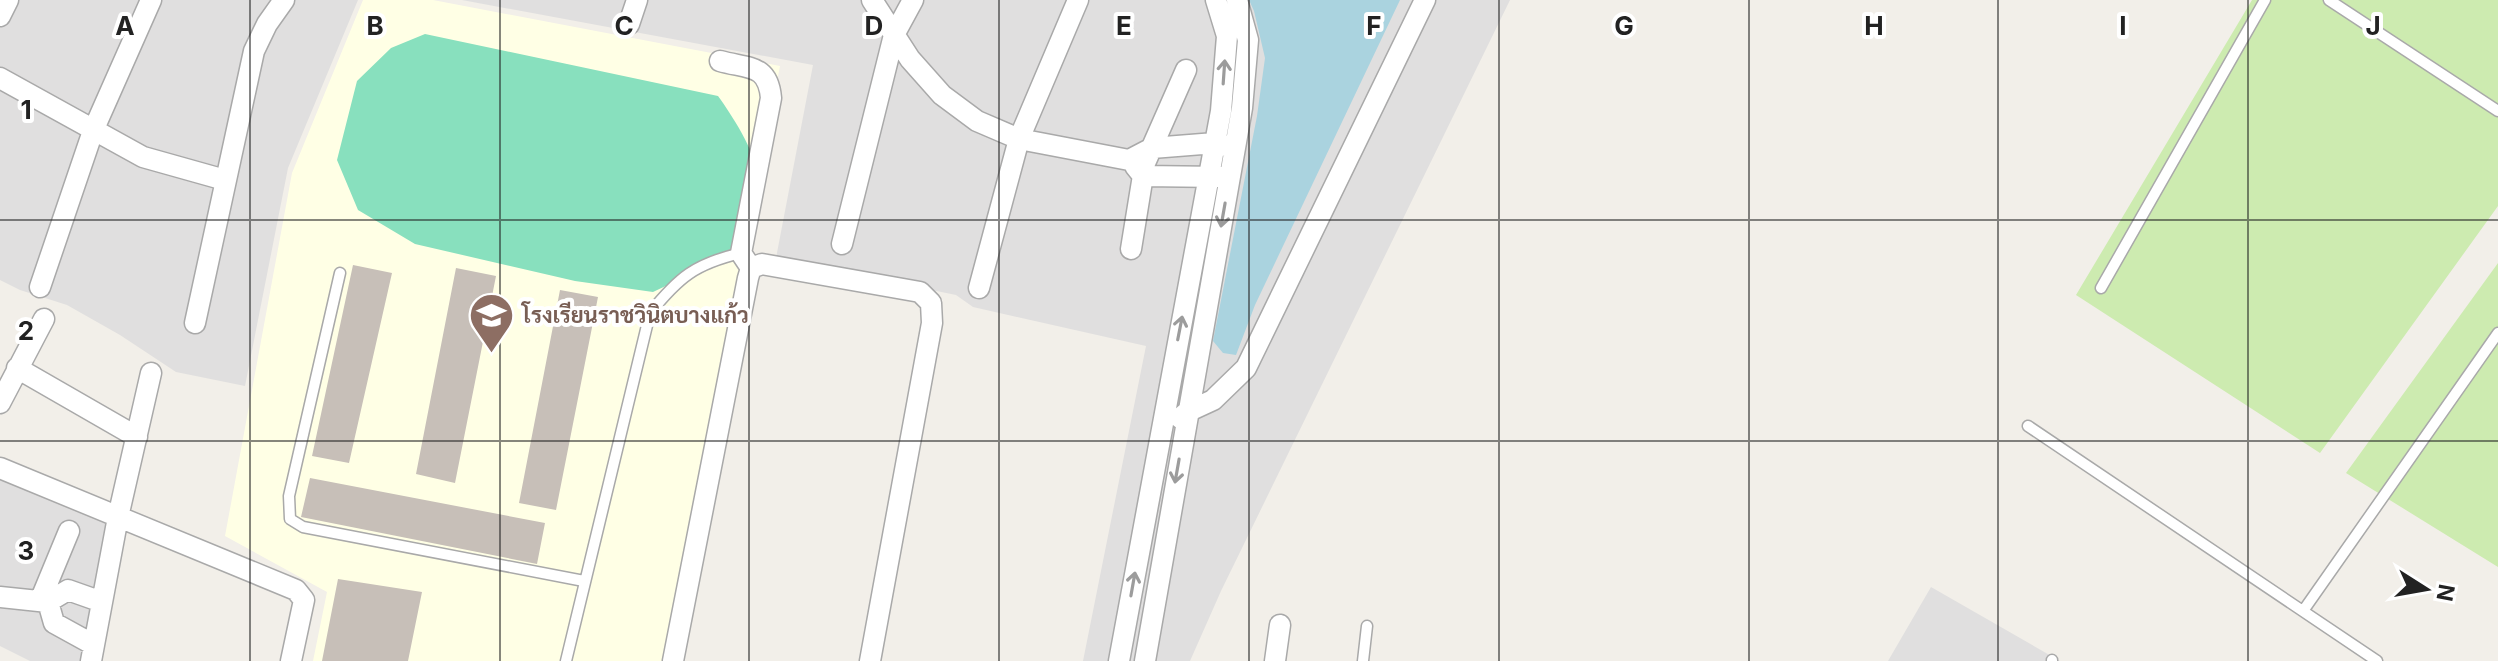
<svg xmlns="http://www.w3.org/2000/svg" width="2498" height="661" viewBox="0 0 2498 661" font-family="Inter,Sarabun,sans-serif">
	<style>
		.residential { fill: #e0dfdf }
		.education { fill: #ffffe5 }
		.grass { fill: #cdebb0 }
		.pitch { fill: #88e0be }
		.water { fill: #aad3df }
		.building { fill: #c7bfb8 }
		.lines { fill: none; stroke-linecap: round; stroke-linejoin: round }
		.lane-casing { stroke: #a9a9a9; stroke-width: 13 }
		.street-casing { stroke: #a9a9a9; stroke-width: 23 }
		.lane { stroke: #fff; stroke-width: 10 }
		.street { stroke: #fff; stroke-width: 20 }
		.oneway { stroke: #9c9c9c }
		.grid { fill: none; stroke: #222; stroke-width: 2; stroke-opacity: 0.55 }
		.labels { text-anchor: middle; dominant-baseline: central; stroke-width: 8; stroke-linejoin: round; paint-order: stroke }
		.education-label { font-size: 22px; font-weight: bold; fill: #785e54; stroke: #fff; text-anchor: start }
		.grid-label { font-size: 26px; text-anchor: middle; font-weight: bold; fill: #222; stroke: #fff; stroke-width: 8; stroke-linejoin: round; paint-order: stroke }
	</style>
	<rect width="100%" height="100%" fill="#f2efe9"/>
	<path class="residential" d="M0,0H358L288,168L245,386L176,372L120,335L67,305L20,290L0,280Z
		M462,0H1510L1221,591L1190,661H1083L1146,346L973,307L956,295L776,258L813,65Z
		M0,474L110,522L81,661H30L0,646Z
		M1931,587L2060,661H1888Z"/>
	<path class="education" d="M363,0H433L780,66L665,661H313L327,592L225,536L292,173Z"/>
	<path class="grass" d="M2252,0H2498V206L2320,453L2076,295Z
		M2498,263V567L2346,473Z"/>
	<path class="pitch" d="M425,34L718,96C731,114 756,152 757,174C758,201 740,232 729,256L653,292L575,281L415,244L358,210L337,160L357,81L391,48Z"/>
	<path class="water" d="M1249,0H1400L1255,305L1236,355L1223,353L1213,341L1257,116L1265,58L1254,11Z"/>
	<path class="building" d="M353,265L392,273L349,463L312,456Z
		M456,268L496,276L455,483L416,474Z
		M560,290L598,297L556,510L519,503Z
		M310,478L545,523L537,564L301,517Z
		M338,579L422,592L408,661H322Z"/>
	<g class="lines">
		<defs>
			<path id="lane" d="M2329,0L2498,111
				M340,273L289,496L290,519L303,527L584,581
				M2101,288L2265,0
				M2028,426L2377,661
				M2303,611L2498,333
				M566,661L650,313C679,277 695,264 741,253
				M1363,661L1367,626
				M2052,661V660"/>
			<path id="street" d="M872,0L910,59L942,95L977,121L1019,139L1129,160L1152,148L1215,143L1226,146
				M0,16L8,0
				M629,24L637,0
				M720,61C749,69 768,64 771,98L741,253L751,268
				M0,78L143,157L225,180
				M1135,166L1143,176L1222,177
				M842,244L894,35L913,0
				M1131,249L1145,163L1186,70
				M40,287L93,131L151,0
				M979,288L1019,139L1078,0
				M195,323L254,51L267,24L284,0
				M17,368L137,437
				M0,403L44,319
				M1180,418L1187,412L1213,400L1246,368L1425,0
				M0,468L296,590L304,600L291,661
				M0,597L48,602
				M40,601L69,531
				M94,645L54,623L48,602L68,590L102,602
				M91,661L118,517L151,373
				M673,661L748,278L751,268L762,264L920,292L931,303L932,323L870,661
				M1119,661L1221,111L1227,36L1216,0
				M1145,661L1242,108L1248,40L1237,0
				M1275,661L1280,625"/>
		</defs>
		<use href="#lane" class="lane-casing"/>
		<use href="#street" class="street-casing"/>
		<use href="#lane" class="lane"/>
		<use href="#street" class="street"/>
	</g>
	<defs><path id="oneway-shaft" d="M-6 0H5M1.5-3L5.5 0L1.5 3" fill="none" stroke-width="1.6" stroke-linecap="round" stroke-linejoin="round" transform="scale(2)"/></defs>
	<g class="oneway">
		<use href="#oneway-shaft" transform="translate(1224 72) rotate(-86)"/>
		<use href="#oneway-shaft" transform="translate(1223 215) rotate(100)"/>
		<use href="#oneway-shaft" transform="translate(1180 328) rotate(-79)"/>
		<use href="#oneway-shaft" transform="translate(1177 471) rotate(100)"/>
		<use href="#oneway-shaft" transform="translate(1133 584) rotate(-80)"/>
	</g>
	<path class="grid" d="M250,0V661M500,0V661M749,0V661M999,0V661M1249,0V661M1499,0V661M1749,0V661M1998,0V661M2248,0V661M0,220H2498M0,441H2498"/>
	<defs>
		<symbol id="school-pin" viewBox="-11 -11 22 30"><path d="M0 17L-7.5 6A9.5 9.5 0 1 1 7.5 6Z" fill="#8d6e63" stroke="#fff"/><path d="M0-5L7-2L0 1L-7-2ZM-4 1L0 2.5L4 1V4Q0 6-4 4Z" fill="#fff"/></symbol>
	</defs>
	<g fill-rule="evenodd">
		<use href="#school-pin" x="466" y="290" width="51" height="69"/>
	</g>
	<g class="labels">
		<g class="education-label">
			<text x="522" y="315">โรงเรียนราชวินิตบางแก้ว</text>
		</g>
	</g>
	<g class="grid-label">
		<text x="125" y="35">A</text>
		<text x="375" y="35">B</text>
		<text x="624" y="35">C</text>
		<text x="874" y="35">D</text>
		<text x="1124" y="35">E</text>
		<text x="1374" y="35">F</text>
		<text x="1624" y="35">G</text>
		<text x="1874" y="35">H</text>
		<text x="2123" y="35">I</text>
		<text x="2373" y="35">J</text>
		<text x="26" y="119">1</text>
		<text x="26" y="340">2</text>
		<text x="26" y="560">3</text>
	</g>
	<g transform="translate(2426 589) rotate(101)" stroke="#ffffff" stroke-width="6" paint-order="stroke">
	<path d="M0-6L14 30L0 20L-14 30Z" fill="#222222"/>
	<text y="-12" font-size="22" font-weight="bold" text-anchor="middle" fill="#222222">N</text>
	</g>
</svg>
